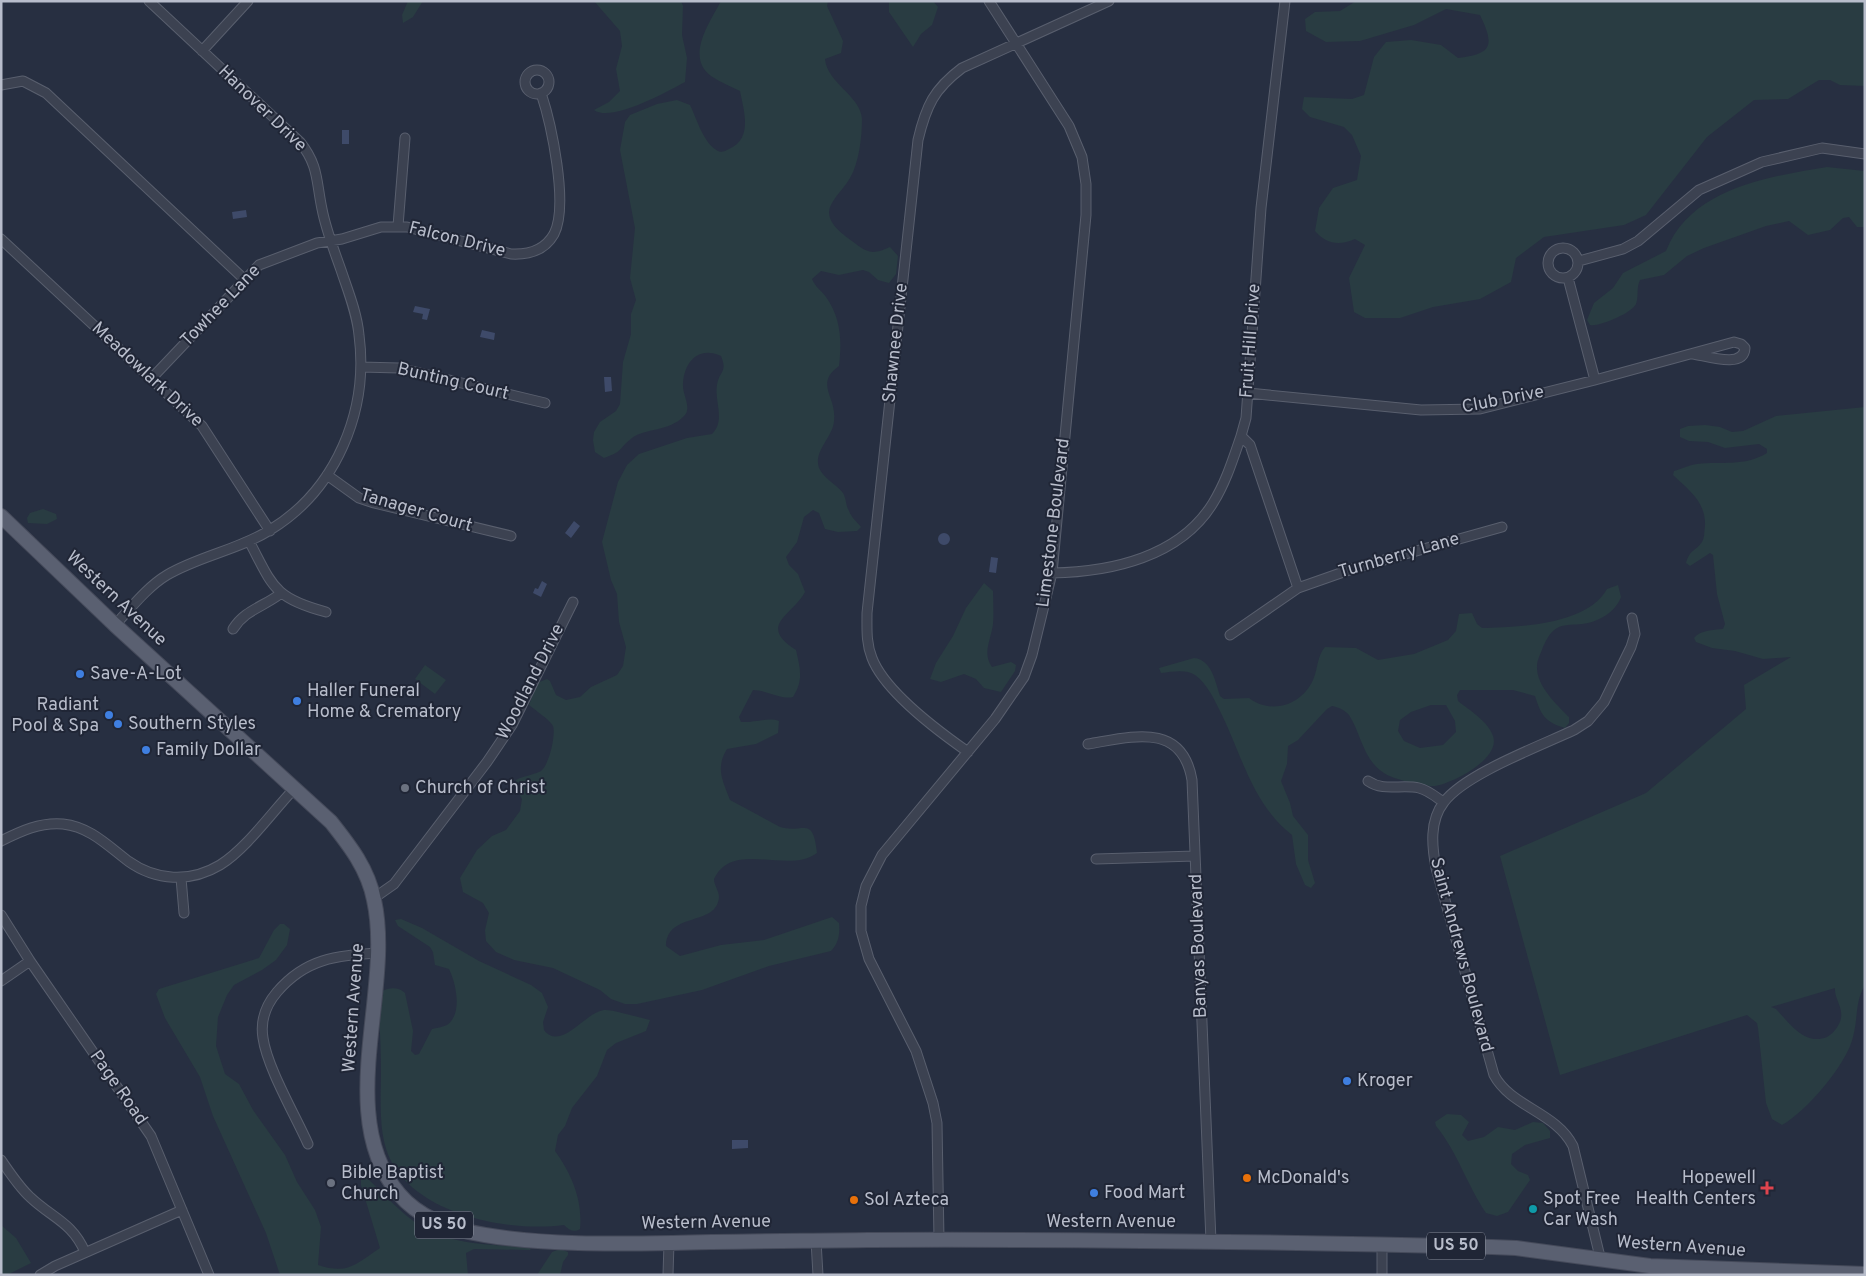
<svg xmlns="http://www.w3.org/2000/svg" width="1866" height="1276" viewBox="0 0 1866 1276" font-family="Overpass,sans-serif">
	<style>
		.green { fill: #293c42; fill-rule: evenodd }
		.water { fill: #3e4a69 }
		.lines { fill: none; stroke-linecap: round; stroke-linejoin: round }
		.minor-casing { stroke: #595f6e; stroke-width: 11 }
		.primary-casing { stroke: #454a5a; stroke-width: 16 }
		.minor { stroke: #3c4251; stroke-width: 9 }
		.primary { stroke: #5a6071; stroke-width: 14 }
		.shop-dot { fill: #3f7fe0; stroke: #202636; stroke-width: 2 }
		.worship-dot { fill: #6b7280; stroke: #202636; stroke-width: 2 }
		.food-dot { fill: #e8710a; stroke: #202636; stroke-width: 2 }
		.health-dot { fill: #e0444e; stroke: #202636; stroke-width: 2 }
		.culture-dot { fill: #0f9aa8; stroke: #202636; stroke-width: 2 }
		.labels { text-anchor: middle; dominant-baseline: central; stroke-width: 4; stroke-linejoin: round; paint-order: stroke }
		.shield { fill: #202636; stroke: #8a909e; stroke-width: 1 }
		.shield-label { font-size: 16px; font-weight: bold; fill: #b8bdcb }
		.street-label { font-size: 18px; fill: #b8bdcb; stroke: #202636 }
		.poi-label { font-size: 18px; fill: #b8bdcb; stroke: #202636; text-anchor: start }
	</style>
	<rect width="100%" height="100%" fill="#272f41"/>
	<path class="green" d="M408,1H423L413,17L403,23L402,15Z
		M594,1H681L683,6L682,35L687,58L685,82C668,91 612,123 594,110L609,102L620,91L616,69L622,46L620,31Z
		M721,1H828L827,6L843,41L841,53L825,59C827,83 861,96 862,119C862,137 859,163 850,178C845,187 837,194 832,203C821,221 844,235 856,244C869,254 875,254 890,247L898,256L896,274L889,283L878,280L869,272L863,270L839,275L821,271L812,279C815,287 822,291 826,297C841,318 842,341 839,366C814,384 837,397 834,421C833,437 813,451 819,468C824,479 836,484 843,493C846,498 846,506 849,511C851,517 857,522 861,527L857,531L838,532L825,529L819,513L813,510L804,517L797,542L786,557L789,565L798,574L805,592C792,616 757,625 796,650C800,668 804,680 793,697C782,700 766,690 753,690L739,717L741,722C753,723 768,717 779,721L778,733L756,744L727,749C715,768 723,781 730,800L780,827C803,834 813,814 817,853C788,875 733,839 714,879C714,885 719,891 719,897C717,927 667,911 666,946L680,956L721,945L764,940L832,917L839,923C840,933 839,943 831,951L769,966L702,990L637,1004H625L611,999L600,990L553,968L514,960L496,952L486,941L485,930L489,913L483,903L463,892L460,878L477,850L492,836L506,830L520,811L522,799L515,787L516,780C523,776 537,774 541,771C549,765 556,735 553,726C549,719 536,711 529,705L537,683L547,679L550,681L556,695L566,700L580,697L591,687L617,675L623,666L626,647L619,622L617,594L611,580L602,542L618,482L627,465L639,454L687,438L712,434C726,420 714,401 717,385C719,371 728,373 721,356C698,345 683,363 683,386C683,396 692,408 684,416C669,432 645,428 632,438C618,449 624,451 604,458L595,452L593,440L594,432L600,422L616,411L620,404L623,362L631,334V314L636,300L630,278L635,228L620,150L625,122L630,115L657,104L677,100L690,105C697,119 703,143 718,151C722,153 725,151 729,149C753,139 744,111 740,91C730,86 720,82 711,76C685,57 710,22 721,1Z
		M889,1H933L938,7L932,25L921,34L913,47L889,12Z
		M1356,1H1865V86L1840,85L1830,80H1819L1788,99L1754,100L1707,137L1646,215L1624,225L1544,237L1516,258L1511,282L1480,299L1433,307L1400,318H1365L1354,312L1349,278L1365,245L1355,239C1339,246 1326,244 1315,231L1319,208L1333,188L1357,180L1361,156L1352,135L1344,127L1310,117L1302,109L1304,97L1352,99L1364,95L1374,57L1386,42L1411,40L1441,45L1458,58C1492,54 1495,46 1480,15L1446,9L1414,25L1360,41L1326,42L1306,31L1305,19L1315,12L1340,11Z
		M1827,167L1865,171V227H1857L1849,217L1843,218L1830,230L1808,235L1789,221L1766,226L1704,248L1687,256L1664,275L1640,280C1636,288 1639,296 1636,304C1632,313 1599,327 1590,325L1587,320L1594,303L1613,288L1623,273L1666,251C1691,188 1768,177 1827,167Z
		M1865,407V985C1855,1001 1858,1019 1853,1037C1847,1064 1806,1112 1782,1125L1772,1119L1766,1103L1758,1028L1757,1023L1747,1015L1560,1075L1500,856L1646,793L1746,709L1744,685L1791,657L1763,659L1735,651L1712,648L1696,642L1694,638C1701,630 1712,630 1723,629L1725,624L1717,594L1713,555L1710,553L1690,566L1686,563C1690,549 1695,552 1702,542C1705,537 1704,531 1705,526C1706,502 1689,490 1673,475L1674,471C1681,469 1689,465 1697,464C1722,461 1744,467 1767,453V449L1759,444L1725,448L1708,442L1689,441L1680,437V429L1688,426L1705,425L1720,427L1732,432L1743,431L1776,416ZM1835,988C1834,998 1843,1007 1841,1018C1840,1025 1833,1034 1827,1037C1805,1046 1790,1024 1776,1009L1771,1007Z
		M43,509L56,514L57,519L47,524L28,523L27,518L30,513Z
		M984,583L993,591C993,602 994,613 993,624C991,640 982,653 992,667L1011,662L1016,665L1015,671L1001,692L984,688L976,679L964,674L941,682L930,679L936,663L953,636L966,608Z
		M1618,585L1621,597C1615,613 1598,622 1582,624C1575,625 1566,624 1559,627C1550,631 1547,639 1543,647C1541,653 1537,660 1537,666C1536,685 1556,704 1569,717V723L1565,728C1545,722 1541,715 1535,696L1513,690H1460L1457,695L1458,701C1469,710 1488,721 1493,736C1501,758 1454,783 1435,786C1425,787 1392,779 1384,773C1363,760 1361,733 1349,715C1345,710 1338,707 1332,706L1327,709L1298,740L1288,746L1287,764L1281,781L1290,803L1293,816L1308,835V860L1315,883L1311,888L1305,885L1296,864L1292,835C1253,805 1242,756 1221,713C1215,701 1207,683 1195,675C1186,669 1172,672 1161,673L1159,668L1194,658C1212,660 1215,681 1220,696L1224,699L1249,698C1271,715 1302,705 1313,680C1318,669 1317,656 1325,647L1356,648L1378,660L1414,654L1448,640L1456,631L1459,614L1472,613L1477,624L1482,628C1519,627 1587,625 1607,589ZM1431,705H1446L1455,721L1456,732L1443,745L1420,748L1404,741L1398,731L1400,720L1411,712Z
		M425,665L446,680L435,694L415,679Z
		M401,919L422,928L479,961L531,985L542,993L548,1007L543,1022L544,1030C561,1052 585,1012 604,1010C612,1009 640,1018 650,1020L646,1031L616,1043L607,1050L597,1076L572,1108L565,1126L558,1135L555,1151C571,1173 583,1200 580,1229C574,1233 569,1230 564,1225C505,1233 402,1212 385,1145C379,1122 381,1096 381,1073C381,1048 380,1023 377,997L380,992C389,988 397,986 405,993L413,1031L411,1051L415,1055L419,1054L432,1029C436,1028 443,1027 447,1025C463,1014 456,983 449,969L435,965L433,952L430,947L398,926L395,920Z
		M280,924H284L290,929L287,945L276,960L262,970L234,985L227,995L218,1017L216,1046L225,1074L239,1084L253,1110L285,1155L297,1182L315,1210L321,1227L318,1265C348,1275 356,1264 380,1248L361,1185V1176L364,1175C380,1190 395,1207 412,1220C446,1246 488,1244 528,1247L531,1250L474,1249L466,1253L468,1275H280L266,1233L213,1116L200,1077L165,1018L156,994L159,989L259,958L274,930Z
		M1447,1114L1461,1115L1469,1122L1462,1135L1468,1141L1484,1137L1498,1127L1515,1130L1533,1122L1543,1123L1550,1131V1138L1525,1145L1512,1154L1511,1164L1518,1171L1528,1175L1530,1180L1508,1212L1497,1216L1486,1213C1467,1185 1458,1153 1436,1126L1435,1122Z
		M1,1225L16,1238L31,1263L7,1275H1Z
		M560,1249L568,1252V1255L563,1262L560,1275H537L552,1252Z"/>
	<path class="water" d="M342,130H349V144H342Z
		M246,210L247,217L233,219L232,212Z
		M415,306L430,309L427,320L422,319L423,314L413,312Z
		M482,330L495,333L494,340L480,337Z
		M604,377H611L612,391L605,392Z
		M574,521L580,526L571,538L565,533Z
		M938 539a6 6 0 1 1 12 0a6 6 0 1 1-12 0Z
		M991,557L998,558L996,573L989,572Z
		M542,581L547,584L541,597L533,593L535,588L538,589Z
		M732,1140H748V1148L732,1149Z"/>
	<g class="lines">
		<defs>
			<path id="minor" d="M202,51L248,1
				M525 82a12 12 0 1 1 24 0a12 12 0 1 1-24 0Z
				M1,85L23,81L46,93L244,279
				M398,226L405,138
				M1,239L202,426L270,531
				M1548 263a15 15 0 1 1 30 0a15 15 0 1 1-30 0Z
				M1579,261L1623,249L1638,241L1699,190L1762,162L1822,148L1865,154
				M1568,278L1595,380
				M361,367L399,368L545,403
				M151,379L259,265L317,243L342,239L381,227H407L511,254C529,255 545,250 554,234C569,205 551,123 541,93
				M1248,393L1421,410L1480,409L1595,380L1734,342L1741,344L1745,348C1744,369 1707,356 1693,354
				M327,475L359,498L374,503L511,536
				M249,541C273,586 273,598 326,612
				M1052,573C1111,572 1180,557 1213,503C1226,482 1233,459 1241,436
				M1298,588L1352,569L1502,527
				M115,625C131,608 147,587 167,575C199,556 238,550 270,530C336,490 369,411 359,335C357,313 348,291 341,270C334,250 326,230 322,209C316,181 319,166 300,142L149,1
				M233,629C245,610 263,607 280,594
				M1230,635L1298,588L1250,445L1241,436L1246,418L1261,208L1285,1
				M1088,744C1131,737 1182,721 1192,780L1211,1241
				M968,752C938,731 885,692 872,658C866,643 867,629 867,613L918,140C926,106 934,89 962,68L1109,1
				M1368,781C1384,792 1401,784 1419,788C1428,790 1436,797 1443,802
				M1,841C21,831 40,822 63,824C90,827 107,845 128,861C156,881 190,883 220,865C247,848 272,812 294,789
				M1096,859L1195,856
				M181,878L184,913
				M374,898L394,884L487,762L512,725L573,602
				M1,915L30,961L151,1136L209,1275
				M1,981L30,961
				M308,1144C295,1115 267,1067 263,1038C260,1020 266,1005 277,992C306,958 336,956 377,953
				M1,1160C10,1173 19,1187 30,1197C52,1218 72,1222 85,1252
				M939,1240L937,1123L933,1103L916,1051L869,959L861,931V906L866,886L882,855L995,719L1024,677L1032,655L1052,573L1086,215V184L1082,157L1069,126L989,1
				M816,1241L818,1275
				M1382,1245V1275
				M1601,1261L1573,1146C1556,1112 1511,1107 1494,1075L1436,868C1432,847 1429,821 1444,802C1465,774 1540,746 1574,730L1588,721L1604,702L1631,647L1635,634L1632,618
				M40,1275L55,1266L182,1210
				M668,1275L669,1243"/>
			<path id="primary" d="M1,516L115,625L331,822C350,846 368,869 374,900C394,990 333,1115 399,1194C420,1219 453,1230 485,1235C544,1245 612,1244 672,1243C738,1241 803,1241 868,1240C1076,1239 1284,1242 1492,1247L1516,1248L1650,1266L1865,1274"/>
		</defs>
		<use href="#minor" class="minor-casing"/>
		<use href="#primary" class="primary-casing"/>
		<use href="#minor" class="minor"/>
		<use href="#primary" class="primary"/>
	</g>
	<g class="shop-dot">
		<circle cx="80" cy="674" r="5"/>
		<circle cx="297" cy="701" r="5"/>
		<circle cx="109" cy="715" r="5"/>
		<circle cx="118" cy="724" r="5"/>
		<circle cx="146" cy="750" r="5"/>
		<circle cx="1347" cy="1081" r="5"/>
		<circle cx="1094" cy="1193" r="5"/>
	</g>
	<g class="worship-dot">
		<circle cx="405" cy="788" r="5"/>
		<circle cx="331" cy="1183" r="5"/>
	</g>
	<g class="food-dot">
		<circle cx="1247" cy="1178" r="5"/>
		<circle cx="854" cy="1200" r="5"/>
	</g>
	<path class="health-dot" d="M1764.5 1180.5h5v5h5v5h-5v5h-5v-5h-5v-5h5z"/>
	<circle class="culture-dot" cx="1533" cy="1209" r="5"/>
	<g class="labels">
		<g class="shield">
			<rect x="415" y="1211.5" width="58" height="27" rx="4"/>
			<rect x="1427" y="1232.5" width="58" height="27" rx="4"/>
		</g>
		<g class="shield-label">
			<text x="444" y="1225">US 50</text>
			<text x="1456" y="1246">US 50</text>
		</g>
		<g class="street-label">
			<text transform="translate(262 109) rotate(44)">Hanover Drive</text>
			<text transform="translate(457 240) rotate(14)">Falcon Drive</text>
			<text transform="translate(221 306) rotate(-46)">Towhee Lane</text>
			<text transform="translate(1251 341) rotate(-86)">Fruit Hill Drive</text>
			<text transform="translate(896 343) rotate(-84)">Shawnee Drive</text>
			<text transform="translate(147 375) rotate(43)">Meadowlark Drive</text>
			<text transform="translate(453 382) rotate(13)">Bunting Court</text>
			<text transform="translate(1503 400) rotate(-11)">Club Drive</text>
			<text transform="translate(416 511) rotate(16)">Tanager Court</text>
			<text transform="translate(1054 523) rotate(-83)">Limestone Boulevard</text>
			<text transform="translate(1399 556) rotate(-16)">Turnberry Lane</text>
			<text transform="translate(116 599) rotate(43)">Western Avenue</text>
			<text transform="translate(531 682) rotate(-63)">Woodland Drive</text>
			<text transform="translate(1199 946) rotate(-92)">Banyas Boulevard</text>
			<text transform="translate(1461 955) rotate(75)">Saint Andrews Boulevard</text>
			<text transform="translate(354 1008) rotate(-86)">Western Avenue</text>
			<text transform="translate(118 1088) rotate(55)">Page Road</text>
			<text x="1111" y="1222">Western Avenue</text>
			<text transform="translate(706 1223) rotate(-1)">Western Avenue</text>
			<text transform="translate(1681 1247) rotate(4)">Western Avenue</text>
		</g>
		<g class="poi-label">
			<text x="90" y="674">Save-A-Lot</text>
			<text x="307" y="691">Haller Funeral<tspan x="307" dy="21">Home &amp; Crematory</tspan></text>
			<text x="99" y="705" text-anchor="end">Radiant<tspan x="99" dy="21">Pool &amp; Spa</tspan></text>
			<text x="128" y="724">Southern Styles</text>
			<text x="156" y="750">Family Dollar</text>
			<text x="415" y="788">Church of Christ</text>
			<text x="1357" y="1081">Kroger</text>
			<text x="341" y="1173">Bible Baptist<tspan x="341" dy="21">Church</tspan></text>
			<text x="1257" y="1178">McDonald's</text>
			<text x="1756" y="1178" text-anchor="end">Hopewell<tspan x="1756" dy="21">Health Centers</tspan></text>
			<text x="1104" y="1193">Food Mart</text>
			<text x="1543" y="1199">Spot Free<tspan x="1543" dy="21">Car Wash</tspan></text>
			<text x="864" y="1200">Sol Azteca</text>
		</g>
	</g>
	<rect width="1866" height="1276" fill="none" stroke="#b8bdcb" stroke-width="5"/>
</svg>
